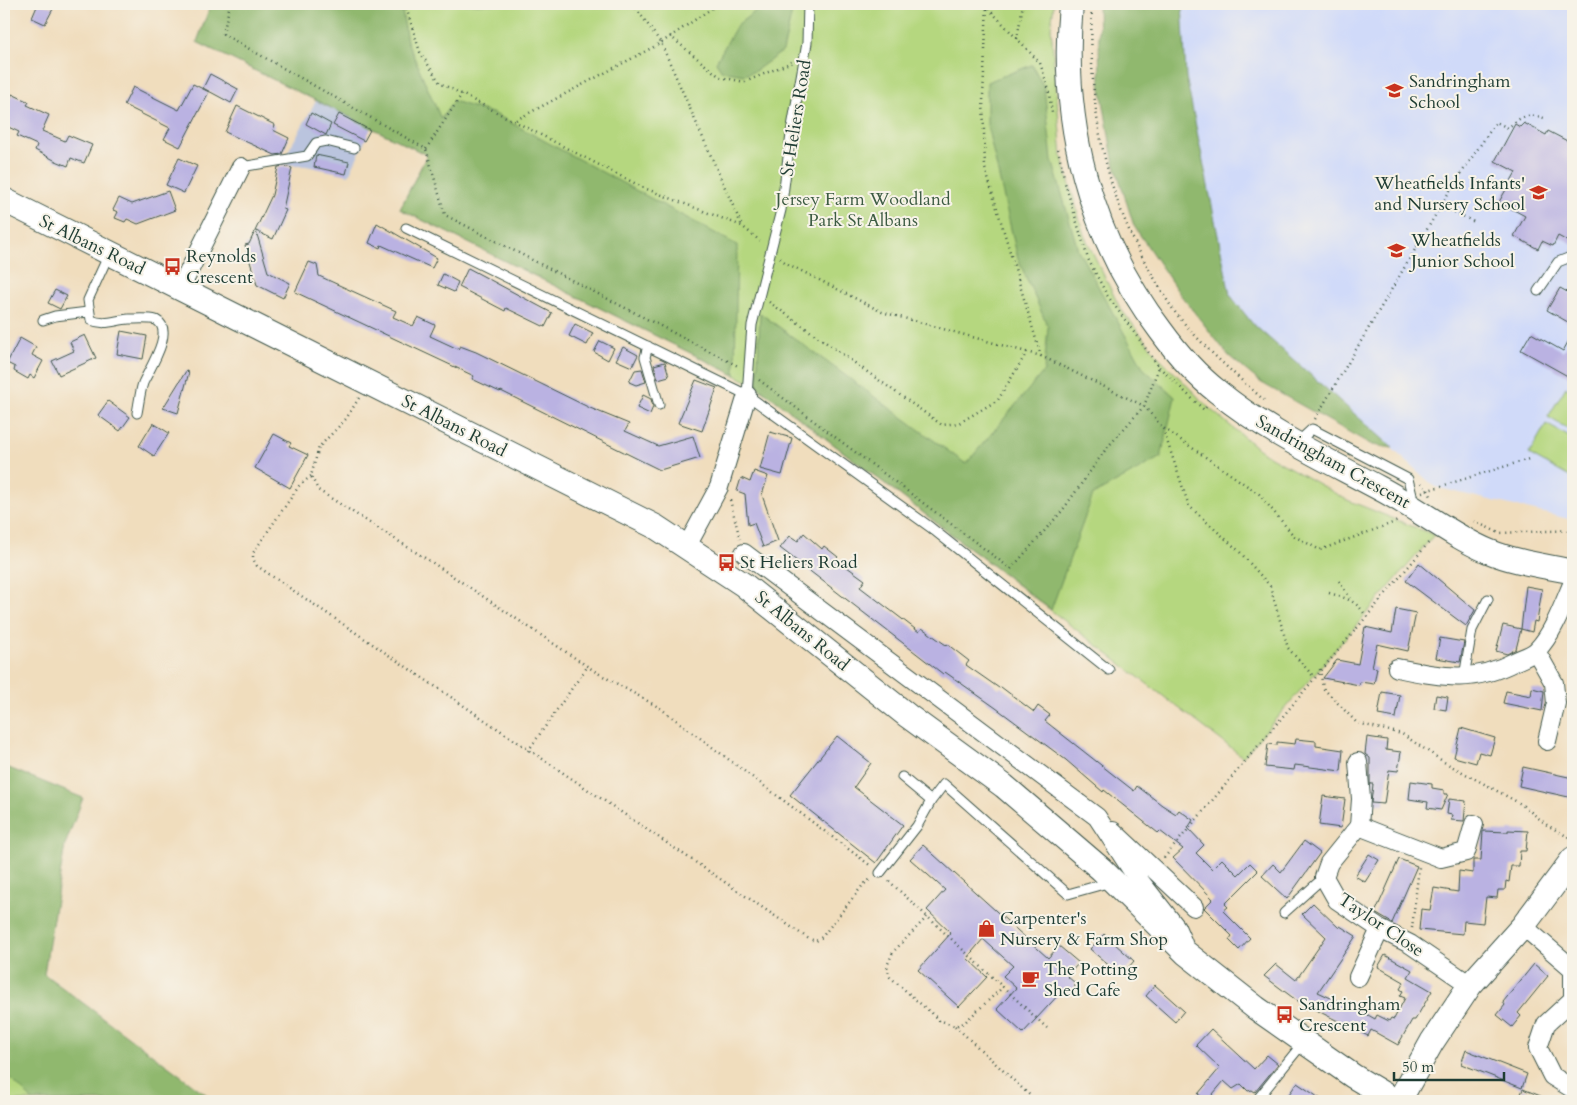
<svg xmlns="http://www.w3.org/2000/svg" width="1577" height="1105" viewBox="0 0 1577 1105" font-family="Cardo,serif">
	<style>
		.built { fill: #d0daf9 }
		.industrial { fill: #bac4de }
		.green { fill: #b5d77f; stroke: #6a8a5a }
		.forest { fill: #90b86e; stroke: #587a51 }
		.building { fill: #bab2e2 }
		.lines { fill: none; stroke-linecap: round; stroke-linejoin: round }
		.lane-casing { stroke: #3e5549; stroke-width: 11 }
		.street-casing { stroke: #3e5549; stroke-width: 20 }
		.secondary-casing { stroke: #3e5549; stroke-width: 26 }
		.path { stroke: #3e5549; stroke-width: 2.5; stroke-dasharray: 1 4; stroke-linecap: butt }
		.lane { stroke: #fff; stroke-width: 9 }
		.street { stroke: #fff; stroke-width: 18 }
		.secondary { stroke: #fff; stroke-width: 24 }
		.labels { text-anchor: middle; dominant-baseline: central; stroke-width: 4; stroke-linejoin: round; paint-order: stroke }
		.poi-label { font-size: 18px; fill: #1f3d34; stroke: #f7f3e8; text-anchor: start }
		.street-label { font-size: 18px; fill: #1f3d34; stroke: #f7f3e8 }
		.park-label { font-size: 18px; fill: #3d5c43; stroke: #f7f3e8 }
	</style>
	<rect width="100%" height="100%" fill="#f7f3e8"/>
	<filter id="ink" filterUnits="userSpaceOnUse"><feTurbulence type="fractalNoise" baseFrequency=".02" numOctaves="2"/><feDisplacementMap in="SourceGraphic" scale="10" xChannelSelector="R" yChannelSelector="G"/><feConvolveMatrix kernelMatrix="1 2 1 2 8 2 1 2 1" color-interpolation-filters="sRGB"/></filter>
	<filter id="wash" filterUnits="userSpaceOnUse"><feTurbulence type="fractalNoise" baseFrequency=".0096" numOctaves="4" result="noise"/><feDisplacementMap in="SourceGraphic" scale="20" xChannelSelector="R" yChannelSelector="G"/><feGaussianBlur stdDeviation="1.12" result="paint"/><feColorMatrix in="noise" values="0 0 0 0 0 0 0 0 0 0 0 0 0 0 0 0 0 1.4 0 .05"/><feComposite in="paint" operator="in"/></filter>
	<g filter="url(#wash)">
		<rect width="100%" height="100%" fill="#f0ddbd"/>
		<path class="built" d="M1182,4H1573V520L1435,487L1252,323L1230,295L1186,77Z"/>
		<path class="industrial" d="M316,101L371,128L349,175L306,166L276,164L285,157Z"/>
		<path class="green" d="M211,4H1054L1051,27L1062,157L1084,235L1120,308L1158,356L1209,408L1262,452L1347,500L1434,535L1243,757L757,386L400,209L427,155L197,42Z
			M1566,387L1573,392V432L1548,417Z
			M1546,424L1573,439V479L1529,454Z
			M4,1072L33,1101H4Z"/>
		<path class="forest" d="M211,4H401L407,41L441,119L453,101L495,114L737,245L735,375L400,209L427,155L197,42Z
			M765,4L793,7L783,51L755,71L744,75L722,71L716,62L737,25Z
			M1098,4H1182L1186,77L1230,295L1252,323L1393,448L1372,445L1260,382L1229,356L1179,293L1134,226L1113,159L1100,83Z
			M1032,65L1044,87L1052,160L1078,250L1144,369L1175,397L1161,457L1093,495L1051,610L757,386L760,313L966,464L1044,371L1048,327L1018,259L987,125V82Z
			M4,766L83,798L65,845L44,974L215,1101H33L4,1072Z"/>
		<g id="blocks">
			<path class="building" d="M38,4L54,7L45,24L32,18Z
				M210,74L238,89L231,103L203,88Z
				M193,84L209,92L180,147L164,139L170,128L124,105L133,87L179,110Z
				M12,94L29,102L27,105L49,115L42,131L65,141L68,135L92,145L84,163L71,158L68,166L56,161L35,150L37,145L17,136L19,132L4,125V112Z
				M237,106L275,125L273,130L289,138L282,154L275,155L225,132Z
				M311,113L331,124L326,135L306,124Z
				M339,114L370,130L364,141L333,125Z
				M1524,123L1546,135L1548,131L1573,144V244L1558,236L1553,246L1542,241L1538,249L1514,236L1525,216L1499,202L1516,172L1495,161L1515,124L1520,127Z
				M316,155L349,162L346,174L314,167Z
				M179,158L197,166L184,193L166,185Z
				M284,166L292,168L283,209L286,210L273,239L256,231L268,272L290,283L283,298L257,285L245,245L249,244L272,195L278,167Z
				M168,191L175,210L138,224L127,219L125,222L115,218L118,212L113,210L119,198L132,204Z
				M377,223L437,258L432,268L381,245L380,248L369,243Z
				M309,262L317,265L319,276L396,311L393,317L413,326L418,317L435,325L430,336L458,349L460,346L476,352L590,408L629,424L625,431L658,446L693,436L700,458L660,470L501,391L500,392L472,379L474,376L295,292Z
				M468,268L552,313L545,327L506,308L505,311L459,287Z
				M443,274L458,282L454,292L438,285Z
				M1560,288L1573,295V325L1547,310Z
				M55,290L67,296L60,309L48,303Z
				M575,324L593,333L587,345L569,336Z
				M121,331L147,336L143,359L117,354Z
				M1531,333L1563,351L1573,333V379L1521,350Z
				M85,335L96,358L59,375L52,361L74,351L70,342Z
				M20,338L36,347L32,355L43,361L34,378L30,375L28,379L14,371L15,367L7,363Z
				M600,341L614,348L608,360L594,352Z
				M623,347L638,355L632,367L616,360Z
				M665,362L669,376L658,379L654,365Z
				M642,369L646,382L636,385L629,382L635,370Z
				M186,371L189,372L178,413L163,408Z
				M696,380L717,388L702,431L678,423Z
				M643,395L651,399L653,407L650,414L637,408Z
				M108,401L130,417L120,431L98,415Z
				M153,423L169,433L154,456L139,446Z
				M770,432L792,438L782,475L760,469Z
				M274,434L291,443L289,446L308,455L290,488L255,468Z
				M754,471L768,476L762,495L778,541L763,547L754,523L748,525L745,494L737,491L741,478L750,482Z
				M804,533L822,549L824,546L838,557L836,559L865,580L860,587L919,632L922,628L946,645L947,644L969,661L966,665L999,688L1001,687L1034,712L1038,706L1050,715L1045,721L1134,791L1137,786L1162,805L1176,814L1179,810L1193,820L1188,828L1204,845L1196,853L1212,869L1222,859L1238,875L1250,863L1258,871L1225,904L1228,907L1223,911L1250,938L1239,950L1229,940L1232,936L1204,908L1213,899L1173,858L1183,849L1160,831L1158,833L1104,790L1103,792L1066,760L996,708L945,672L943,674L780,548L790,536L798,541Z
				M1419,563L1475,610L1466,626L1406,581Z
				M1526,586L1542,589L1537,622L1534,621L1532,632L1521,629Z
				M1396,609L1416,613L1408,651L1377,644L1372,667L1377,668L1374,684L1360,682L1359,685L1323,678L1337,660L1358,664L1365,627L1392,633Z
				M1503,625L1521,629L1516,649L1507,654L1496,651Z
				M1440,638L1464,642L1460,662L1436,658Z
				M1532,688L1544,691L1542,711L1503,703L1506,691L1531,696Z
				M1382,692L1400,695L1396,718L1378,715Z
				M1436,695L1448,697L1446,710L1434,708Z
				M1461,728L1495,738L1490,755L1479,752L1476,763L1454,757Z
				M837,736L871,763L854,787L903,825L876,863L790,795Z
				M1367,737L1387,740L1386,750L1401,752L1398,771L1389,770L1384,804L1371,803L1373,784H1370V758L1365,754Z
				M1296,739L1316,741V746L1343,750L1341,771L1295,765L1294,770L1265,767L1268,744L1277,745V742L1295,744Z
				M1523,767L1573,778V798L1519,786Z
				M1411,781L1432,784V788L1444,790V794H1448L1441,810L1427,808L1428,802L1409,799Z
				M1323,796L1345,799L1341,828L1319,825Z
				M1449,799L1466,801L1464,821L1451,820L1452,815L1447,814Z
				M1508,830L1528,831L1526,851H1520L1519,866H1511L1509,882L1506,881L1505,890H1498L1497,898L1486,897L1483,923L1464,921L1463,934L1419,930L1421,909L1430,910L1434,888L1458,892L1459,871L1473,873V860H1481L1483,831L1508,832Z
				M1304,841L1320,853L1287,899L1262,876L1273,864L1281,872Z
				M923,845L1048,958L1059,946L1079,963L1067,976L1075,983V988L1068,996L1062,991L1023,1033L997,1009L1016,988L1003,976L1013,966L983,939L967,958L987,977L959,1007L918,970L951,933L927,910L945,890L910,859Z
				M1369,854L1379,860L1365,882L1355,876Z
				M1399,859L1417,866L1392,923L1375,913Z
				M1313,903L1339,928L1340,926L1356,936L1318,992L1348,1006L1349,1004L1375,1019L1377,1015L1389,1021L1391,1018L1394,1019L1405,998L1400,996L1403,991L1400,989L1404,982L1378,967L1385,955L1412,970L1408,977L1432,991L1415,1020H1412L1398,1045L1371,1030L1368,1036L1296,1000L1264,976L1276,964L1296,980L1326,937L1302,914Z
				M1104,934L1134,961L1121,976L1090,949Z
				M1534,964L1548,976L1518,1013L1521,1016L1512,1027L1497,1015L1505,1005L1503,1002Z
				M1155,985L1184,1011L1175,1022L1146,996Z
				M1211,1029L1254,1069L1267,1055L1278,1064L1255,1092L1252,1090L1248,1091L1241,1084L1233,1089L1224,1081L1207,1101L1198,1094L1220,1068L1196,1045Z
				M1466,1050L1527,1074L1522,1088L1461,1064Z
				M1297,1083L1324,1101H1284Z
				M1523,1089L1553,1101H1518Z"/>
		</g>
	</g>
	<g filter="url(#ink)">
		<use href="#blocks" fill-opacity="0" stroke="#3e5549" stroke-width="1"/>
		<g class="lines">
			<defs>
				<path id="lane" d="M241,167L307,156L316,143L326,141L354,148
					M406,228L747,395L930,527L1109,670
					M109,254L88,300L91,320C105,326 115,320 129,319C136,319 149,318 156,320C176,330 148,371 143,383C140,392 139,403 137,413
					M1538,291L1558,262L1573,256
					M43,320L55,316L88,312
					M648,346L645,357L659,405
					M747,395L752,325L781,210L792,127L807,43L808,4
					M1297,443L1312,429L1408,479L1412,495L1410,502
					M1464,677L1472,630L1488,599
					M902,777L931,801L944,784L1068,894L1111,882
					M880,873L917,826L931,801
					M1284,913L1324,877
					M1256,1101L1303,1043"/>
				<path id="street" d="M180,289L241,167
					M687,546L719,487L747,395
					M744,553L1097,817L1133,872L1176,927L1183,943
					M1536,651L1554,683L1556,703L1547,741
					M1397,668C1443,677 1472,684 1516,661C1522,658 1532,655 1537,650C1553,634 1564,603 1573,582
					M1358,762L1361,799L1359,826
					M1113,831L1194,907
					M1523,926L1573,969V999L1546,1024L1538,1048L1552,1076L1573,1089
					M1358,977L1380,929
					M1470,985L1410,944L1380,929L1337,900L1324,877L1329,863L1359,826L1441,858L1466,852L1474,824"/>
				<path id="secondary" d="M1071,4C1060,121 1089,237 1161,331C1177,353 1196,375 1218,392C1267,432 1323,458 1379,488C1416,507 1450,535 1488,551C1514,562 1545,566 1573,572
					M4,200L656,527L744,585L908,716L1004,786L1101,869L1186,953L1256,1008L1353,1076L1395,1101
					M1399,1101L1432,1042L1470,985L1523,926L1573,859"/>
			</defs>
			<use href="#lane" class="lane-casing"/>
			<use href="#street" class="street-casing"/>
			<use href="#secondary" class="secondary-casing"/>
			<path class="path" d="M230,4L223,34L426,149L445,215L738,366
				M405,4L420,52L440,83L644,188L742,226L760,241
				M633,4L661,43L742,226
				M987,4L983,96L985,168L1041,356L1144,406L1162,427L1259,494L1294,536L1320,550L1398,521
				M989,4L988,8L1040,63L1048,87L1052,113
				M1092,4C1088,102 1102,191 1153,276C1160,288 1167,301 1175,312C1201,345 1232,372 1264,400
				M670,36L720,77L745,82L792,62
				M1017,39L1023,4
				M516,120L661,43L718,4
				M426,149L462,94
				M1058,149L1064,177
				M1441,205L1476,223
				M780,258L786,263L882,312L1041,356
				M769,302L942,425L959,423L998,400L1027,352
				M1159,367L1204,410L1206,407
				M759,380L1011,569L1062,511L1106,449L1144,406L1159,367L1107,295L1088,259L1065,183
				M359,398L346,419L319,447L311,476L318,490L436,565L596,672L660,708L871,866
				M1315,419L1452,187L1496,122L1508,128C1521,116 1528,113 1544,118
				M1163,429L1189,506L1239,551L1270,586L1288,648L1314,677
				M311,476L299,486L253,553V559L257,566L809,939L816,941L822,937L863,885L871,879
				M1421,483L1428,490L1431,496
				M1422,492L1529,459
				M730,500L740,539
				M1474,521L1499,533L1573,530
				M1339,581L1350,598
				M1329,593C1346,598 1357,601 1366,616
				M1320,669L1323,688L1357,723L1402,734L1444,762L1521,804L1547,825L1572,839
				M528,751L587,667
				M1164,858L1430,541
				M889,881L1047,1028
				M927,917L893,952L887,966L890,977L939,1020L955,1026L964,1023L1003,987
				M1412,928L1419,867
				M955,1026L1036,1101"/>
			<use href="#lane" class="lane"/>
			<use href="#street" class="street"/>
			<use href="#secondary" class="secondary"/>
		</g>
	</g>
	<defs>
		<symbol id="school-bare" viewBox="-9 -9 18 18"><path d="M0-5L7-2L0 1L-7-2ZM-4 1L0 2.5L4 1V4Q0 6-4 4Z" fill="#c8321e" stroke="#f7f3e8" stroke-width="2.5" paint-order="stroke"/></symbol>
		<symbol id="bus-bare" viewBox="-9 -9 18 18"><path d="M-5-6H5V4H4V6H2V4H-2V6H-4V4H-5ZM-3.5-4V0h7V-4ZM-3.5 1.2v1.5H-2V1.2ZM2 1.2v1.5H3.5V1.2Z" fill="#c8321e" stroke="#f7f3e8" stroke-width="2.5" paint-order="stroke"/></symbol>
		<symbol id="shop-bare" viewBox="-9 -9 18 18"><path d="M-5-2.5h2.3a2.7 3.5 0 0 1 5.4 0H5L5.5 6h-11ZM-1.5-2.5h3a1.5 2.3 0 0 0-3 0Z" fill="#c8321e" stroke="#f7f3e8" stroke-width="2.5" paint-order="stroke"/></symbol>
		<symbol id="cafe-bare" viewBox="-9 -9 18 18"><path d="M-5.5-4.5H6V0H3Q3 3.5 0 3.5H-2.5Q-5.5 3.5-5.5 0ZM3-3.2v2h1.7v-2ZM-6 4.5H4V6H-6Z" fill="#c8321e" stroke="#f7f3e8" stroke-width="2.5" paint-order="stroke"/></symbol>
	</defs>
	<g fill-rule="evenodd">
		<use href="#school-bare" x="1382" y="78" width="25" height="25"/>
		<use href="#school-bare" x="1526" y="180" width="25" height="25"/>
		<use href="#school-bare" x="1384" y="238" width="25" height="25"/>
		<use href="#bus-bare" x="160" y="254" width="25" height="25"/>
		<use href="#bus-bare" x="714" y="550" width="25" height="25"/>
		<use href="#shop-bare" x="974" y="916" width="25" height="25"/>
		<use href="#cafe-bare" x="1018" y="966" width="25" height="25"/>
		<use href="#bus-bare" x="1272" y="1002" width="25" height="25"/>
	</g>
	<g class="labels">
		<g class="poi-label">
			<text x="1409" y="81">Sandringham<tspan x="1409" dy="21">School</tspan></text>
			<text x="1525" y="183" text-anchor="end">Wheatfields Infants'<tspan x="1525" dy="21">and Nursery School</tspan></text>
			<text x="1411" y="240">Wheatfields<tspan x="1411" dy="21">Junior School</tspan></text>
			<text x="186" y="256">Reynolds<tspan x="186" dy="21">Crescent</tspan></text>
			<text x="740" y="562">St Heliers Road</text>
			<text x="1000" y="918">Carpenter's<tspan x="1000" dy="21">Nursery &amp; Farm Shop</tspan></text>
			<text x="1044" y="969">The Potting<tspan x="1044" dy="21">Shed Cafe</tspan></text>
			<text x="1299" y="1004">Sandringham<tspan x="1299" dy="21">Crescent</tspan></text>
		</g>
		<g class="street-label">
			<text transform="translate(796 118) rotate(-81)">St Heliers Road</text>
			<text transform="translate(92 245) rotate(26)">St Albans Road</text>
			<text transform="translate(454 426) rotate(27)">St Albans Road</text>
			<text transform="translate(1333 462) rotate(29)">Sandringham Crescent</text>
			<text transform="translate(802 631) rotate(39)">St Albans Road</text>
			<text transform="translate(1381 925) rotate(34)">Taylor Close</text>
		</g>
		<g class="park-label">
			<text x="863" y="199">Jersey Farm Woodland<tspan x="863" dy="21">Park St Albans</tspan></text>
		</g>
	</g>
	<rect width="1577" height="1105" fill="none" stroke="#f7f3e8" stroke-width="20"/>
	<path d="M1394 1072v8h110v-8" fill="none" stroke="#1f3d34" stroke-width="2.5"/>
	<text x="1402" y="1072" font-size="15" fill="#1f3d34" stroke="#f7f3e8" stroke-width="4" paint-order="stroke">50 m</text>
</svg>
